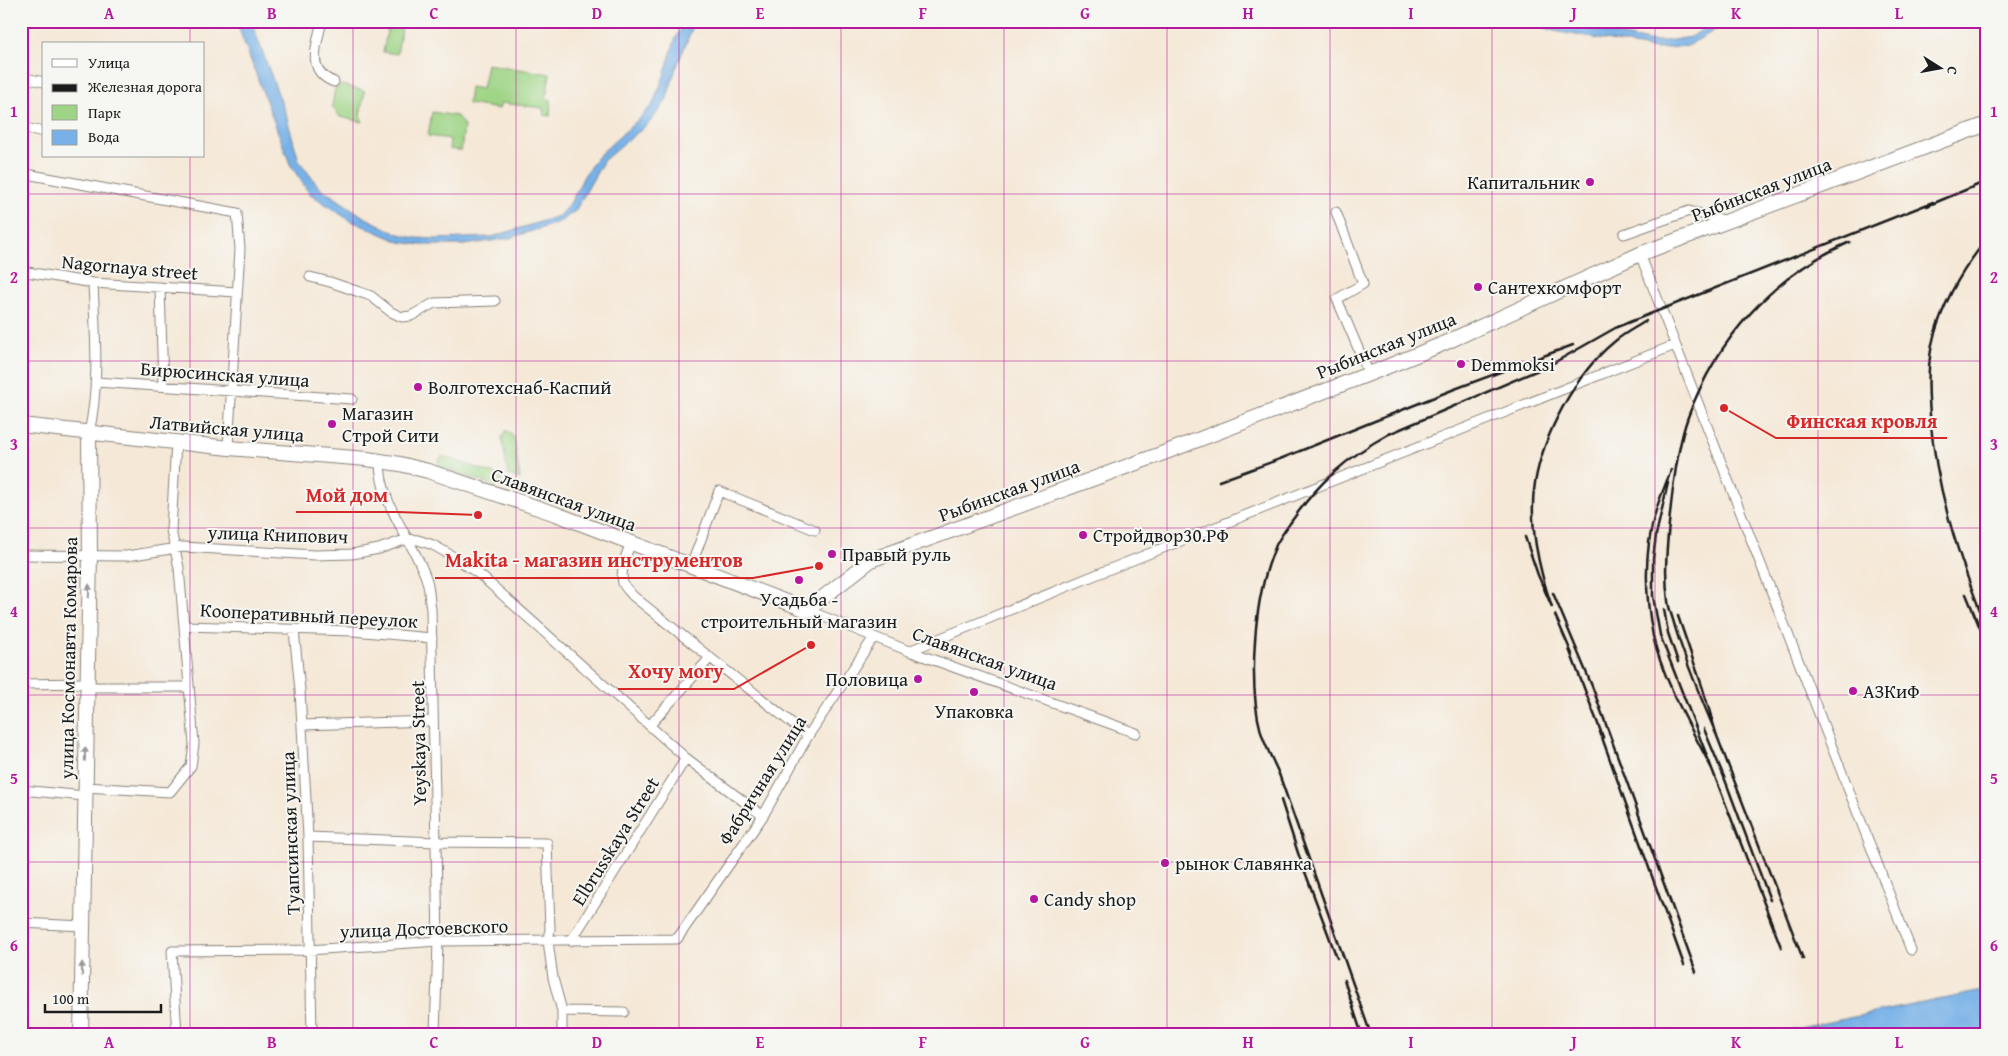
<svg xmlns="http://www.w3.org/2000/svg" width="2008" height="1056" viewBox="0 0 2008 1056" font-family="'Gentium Book Plus',serif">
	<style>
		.green { fill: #9ed485; stroke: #5d7850 }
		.water { fill: #77b1e7; stroke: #4a6682 }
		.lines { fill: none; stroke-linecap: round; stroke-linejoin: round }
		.street-casing { stroke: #88827a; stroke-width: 11 }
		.secondary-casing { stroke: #88827a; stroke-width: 16 }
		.street { stroke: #fff; stroke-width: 9 }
		.secondary { stroke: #fff; stroke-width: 14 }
		.rail { stroke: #1c1c1c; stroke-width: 2.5 }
		.oneway { fill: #999 }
		.grid { fill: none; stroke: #b5179e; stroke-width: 1; stroke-opacity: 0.55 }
		.poi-dot { fill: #b5179e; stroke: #f6f6f2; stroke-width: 2 }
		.labels { text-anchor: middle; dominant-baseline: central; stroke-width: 4; stroke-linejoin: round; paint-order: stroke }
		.poi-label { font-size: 19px; fill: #1c1c1c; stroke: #f6f6f2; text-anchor: start }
		.street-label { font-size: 19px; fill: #1c1c1c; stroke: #f6f6f2 }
		.leader { fill: none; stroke: #d62828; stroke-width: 2 }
		.callout-dot { fill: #d62828; stroke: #f6f6f2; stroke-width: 2 }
		.callout-label { font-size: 20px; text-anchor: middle; font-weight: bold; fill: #d62828; stroke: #f6f6f2; stroke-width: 4; stroke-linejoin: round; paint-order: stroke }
		.neatline { fill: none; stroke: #b5179e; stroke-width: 2 }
		.grid-label { font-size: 16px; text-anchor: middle; font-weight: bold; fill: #b5179e }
	</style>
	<rect width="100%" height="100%" fill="#f6f6f2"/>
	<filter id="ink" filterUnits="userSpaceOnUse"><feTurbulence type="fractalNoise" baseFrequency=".02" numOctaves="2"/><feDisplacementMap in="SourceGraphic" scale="10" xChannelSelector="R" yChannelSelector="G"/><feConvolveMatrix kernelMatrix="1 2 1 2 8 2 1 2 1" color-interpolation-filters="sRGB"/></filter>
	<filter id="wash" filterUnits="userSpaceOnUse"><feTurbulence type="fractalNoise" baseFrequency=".0096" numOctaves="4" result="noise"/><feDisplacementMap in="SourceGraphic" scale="20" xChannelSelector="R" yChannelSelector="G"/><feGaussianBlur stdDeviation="1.12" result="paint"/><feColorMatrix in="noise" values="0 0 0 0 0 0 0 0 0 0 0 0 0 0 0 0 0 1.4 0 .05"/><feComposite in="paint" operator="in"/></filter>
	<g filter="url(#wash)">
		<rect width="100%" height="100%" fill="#f5e8d7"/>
		<path class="green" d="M389,21H403L397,54L383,52Z
			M487,64L550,74L546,97L551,100L550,116L544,115L543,108L501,103L499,109L468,104L470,87L482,89Z
			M342,85L365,91L360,115L363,122L340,117L332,106L335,89Z
			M432,112L457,116L464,126L461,151L449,149L450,139L428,136Z
			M506,430L514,437L520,479L508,475L502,438Z
			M442,456L500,476L502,481L499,486H494L439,466L438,462Z"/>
		<path class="water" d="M236,21H251L286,115L299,161L319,187L364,217L396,233L414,238L437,239L492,237L559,216L571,202L584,176L597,157L640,118L653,104L664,76L675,40L685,21H695L675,71L666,101L649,123L604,160L575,211L561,221L551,225L510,238L465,245H421L400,242L349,220L309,193L290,164Z
			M1525,21H1550L1648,41H1666L1691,37L1716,21H1731L1687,46L1655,49L1554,31Z
			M1987,990V1035H1765Z"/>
	</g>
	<g filter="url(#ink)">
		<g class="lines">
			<defs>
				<path id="street" d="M322,21C317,44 305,71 334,82
					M21,77L44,82
					M21,127L44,132
					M21,173L237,213L240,249L228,448
					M1336,212L1363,284L1337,299L1369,374
					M1624,234L1689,211L1728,221
					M1640,254L1911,950
					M21,271L93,283L237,292
					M310,277L330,282L371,296L391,312L402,317L411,316L434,303L495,301
					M160,287L163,386
					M96,382L352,399
					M89,433C100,384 95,333 93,283
					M380,461C380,506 412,538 426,578C430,588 429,600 431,609L438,941L435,1035
					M631,543C626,554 620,570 623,583C625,588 630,592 633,596L808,736
					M21,555L127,556L183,547L315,555L352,554L379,549L407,539L418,540L433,545L454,557L479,574L686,758L763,816
					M691,566L719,491L815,530
					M807,610L909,651L1136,733
					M184,626L353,631L432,638
					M294,630L300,690L308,837L312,1035
					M909,651L1110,569L1675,345
					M21,684L86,683
					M86,687H189
					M302,725L432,721
					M650,725L709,659
					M85,787L170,792L191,766L194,744L179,568L171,530L176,442
					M21,790L85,796
					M308,837L437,842L547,843L550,929L548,941L553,978L562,1011V1035
					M21,923L83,926
					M571,941L686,758
					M562,1011L624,1012
					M177,1035L172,951L309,950L438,941L677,939L763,816L808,736L874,637"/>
				<path id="secondary" d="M21,425L229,448L367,459L400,464L428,471L556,514L807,610L871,560L1161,454L1369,374L1438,346L1640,254L1987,124
					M81,1035L90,555L89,433"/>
			</defs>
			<use href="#street" class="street-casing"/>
			<use href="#secondary" class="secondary-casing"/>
			<use href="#street" class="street"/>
			<use href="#secondary" class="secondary"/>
			<path class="rail" d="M1927,206L1987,181
				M1987,239C1964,267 1944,301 1934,336C1927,362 1928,389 1930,415C1936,490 1959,559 1987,628
				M1219,481L1280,459L1452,390L1573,345
				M1668,483L1656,535L1653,559V596L1660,635L1712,769C1692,730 1662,678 1653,636C1645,595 1644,550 1656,510C1660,497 1666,484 1671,470
				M1525,537L1538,575L1552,607C1539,570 1528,522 1535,483C1543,435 1576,373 1614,342C1623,334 1635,328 1646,321
				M1553,593L1592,686L1696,972
				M1966,594L1987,645
				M1664,609L1668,633L1678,662
				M1555,615L1572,654
				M1678,616L1703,689L1717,736C1702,700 1686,664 1675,627C1673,618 1669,610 1668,601C1664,572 1667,543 1670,514C1673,485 1678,444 1688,417C1717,339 1773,275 1850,242
				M1569,649L1603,737
				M1704,729L1724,777L1770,900
				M1600,732L1684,965
				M1717,736L1803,959
				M1712,769L1781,947
				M1281,800L1298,853L1337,958
				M1344,980L1362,1035
				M1371,1035L1279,774C1273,760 1265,746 1261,732C1253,703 1253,670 1255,641C1257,608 1263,575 1276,545C1280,537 1286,529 1291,522C1318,483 1347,457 1389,434L1550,365L1617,327L1933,202"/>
		</g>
		<defs><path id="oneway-solid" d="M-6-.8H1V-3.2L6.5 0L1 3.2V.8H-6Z" transform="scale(1.25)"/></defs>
		<g class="oneway">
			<use href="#oneway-solid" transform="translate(89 591) rotate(-88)"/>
			<use href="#oneway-solid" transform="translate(85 754) rotate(-89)"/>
			<use href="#oneway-solid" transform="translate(82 969) rotate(-89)"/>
		</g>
	</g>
	<path class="grid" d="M190,21V44M353,21V1035M516,21V1035M679,21V1035M841,21V1035M1004,21V1035M1167,21V1035M1330,21V1035M1492,21V1035M1655,21V1035M1818,21V1035M190,156V1035M21,194H1987M21,361H1987M21,528H1987M21,695H1987M21,862H1987"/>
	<g class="poi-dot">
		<circle cx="1590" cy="182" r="5"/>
		<circle cx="1478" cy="287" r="5"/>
		<circle cx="1461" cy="364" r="5"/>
		<circle cx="418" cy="387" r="5"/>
		<circle cx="332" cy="424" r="5"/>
		<circle cx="1083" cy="535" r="5"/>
		<circle cx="832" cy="554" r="5"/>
		<circle cx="799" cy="580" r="5"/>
		<circle cx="918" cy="679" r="5"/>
		<circle cx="1853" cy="691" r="5"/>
		<circle cx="974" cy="692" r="5"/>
		<circle cx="1165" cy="863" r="5"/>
		<circle cx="1034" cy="899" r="5"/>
	</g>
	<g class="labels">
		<g class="poi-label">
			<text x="1580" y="182" text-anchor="end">Капитальник</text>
			<text x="1488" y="287">Сантехкомфорт</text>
			<text x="1471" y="364">Demmoksi</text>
			<text x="428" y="387">Волготехснаб-Каспий</text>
			<text x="342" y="413">Магазин<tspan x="342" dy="22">Строй Сити</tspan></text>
			<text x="1093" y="535">Стройдвор30.РФ</text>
			<text x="842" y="554">Правый руль</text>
			<text x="799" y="599" text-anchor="middle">Усадьба -<tspan x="799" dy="22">строительный магазин</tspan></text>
			<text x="908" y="679" text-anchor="end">Половица</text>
			<text x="1863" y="691">АЗКиФ</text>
			<text x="974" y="711" text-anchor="middle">Упаковка</text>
			<text x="1175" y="863">рынок Славянка</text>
			<text x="1044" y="899">Candy shop</text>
		</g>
		<g class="street-label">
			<text transform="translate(1761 189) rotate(-21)">Рыбинская улица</text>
			<text transform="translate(130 267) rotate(5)">Nagornaya street</text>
			<text transform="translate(1386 345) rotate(-22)">Рыбинская улица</text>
			<text transform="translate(225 374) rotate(4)">Бирюсинская улица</text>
			<text transform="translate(227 428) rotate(5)">Латвийская улица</text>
			<text transform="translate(1009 490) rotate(-20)">Рыбинская улица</text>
			<text transform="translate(564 499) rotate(20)">Славянская улица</text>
			<text transform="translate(278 534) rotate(2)">улица Книпович</text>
			<text transform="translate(309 615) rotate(3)">Кооперативный переулок</text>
			<text transform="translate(68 658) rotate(-89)">улица Космонавта Комарова</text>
			<text transform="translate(985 658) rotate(20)">Славянская улица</text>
			<text transform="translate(418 743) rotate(-91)">Yeyskaya Street</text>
			<text transform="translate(762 780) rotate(-58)">Фабричная улица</text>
			<text transform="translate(290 833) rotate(-92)">Туапсинская улица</text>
			<text transform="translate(615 841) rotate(-58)">Elbrusskaya Street</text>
			<text transform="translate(424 928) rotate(-2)">улица Достоевского</text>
		</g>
	</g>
	<path class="leader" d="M1724 408L1776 438H1947M478 515L398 512H296M819 566L753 578H435M811 645L734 689H618"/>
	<g class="callout-dot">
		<circle cx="1724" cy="408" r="5"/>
		<circle cx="478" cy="515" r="5"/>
		<circle cx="819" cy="566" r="5"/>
		<circle cx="811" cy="645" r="5"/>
	</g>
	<g class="callout-label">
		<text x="1862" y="428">Финская кровля</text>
		<text x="347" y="502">Мой дом</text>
		<text x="594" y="567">Makita - магазин инструментов</text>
		<text x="676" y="678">Хочу могу</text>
	</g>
	<rect width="2008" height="1056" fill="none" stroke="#f6f6f2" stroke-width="55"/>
	<rect x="42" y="42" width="162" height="115" fill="#f6f6f2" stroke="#9f9f9c"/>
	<rect x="52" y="59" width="25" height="8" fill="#ffffff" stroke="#9f9f9c"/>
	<text x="88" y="68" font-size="15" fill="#1c1c1c">Улица</text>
	<rect x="52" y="84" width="25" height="8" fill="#1c1c1c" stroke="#9f9f9c"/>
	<text x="88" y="92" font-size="15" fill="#1c1c1c">Железная дорога</text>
	<rect x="52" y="105" width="25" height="15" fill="#9ed485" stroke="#9f9f9c"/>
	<text x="88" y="118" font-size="15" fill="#1c1c1c">Парк</text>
	<rect x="52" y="130" width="25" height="15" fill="#77b1e7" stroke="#9f9f9c"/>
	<text x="88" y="142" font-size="15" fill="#1c1c1c">Вода</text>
	<g transform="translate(1940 68) rotate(101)" stroke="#f6f6f2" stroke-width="4" paint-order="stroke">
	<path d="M0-4L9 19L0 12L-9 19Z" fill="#1c1c1c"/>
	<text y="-8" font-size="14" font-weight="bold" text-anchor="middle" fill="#1c1c1c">С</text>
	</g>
	<path d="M45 1004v8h116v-8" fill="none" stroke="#1c1c1c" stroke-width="2.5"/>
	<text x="52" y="1004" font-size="15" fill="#1c1c1c" stroke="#f6f6f2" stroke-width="4" paint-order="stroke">100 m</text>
	<rect x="28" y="28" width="1952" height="1000" class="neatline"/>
	<g class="grid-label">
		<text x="109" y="19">A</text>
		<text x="272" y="19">B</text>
		<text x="434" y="19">C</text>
		<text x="597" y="19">D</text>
		<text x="760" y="19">E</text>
		<text x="923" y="19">F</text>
		<text x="1085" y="19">G</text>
		<text x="1248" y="19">H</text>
		<text x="1411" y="19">I</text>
		<text x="1574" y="19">J</text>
		<text x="1736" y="19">K</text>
		<text x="1899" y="19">L</text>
		<text x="14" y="117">1</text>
		<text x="1994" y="117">1</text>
		<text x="14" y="283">2</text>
		<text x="1994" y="283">2</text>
		<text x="14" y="450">3</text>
		<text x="1994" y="450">3</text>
		<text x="14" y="617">4</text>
		<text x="1994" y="617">4</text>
		<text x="14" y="784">5</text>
		<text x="1994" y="784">5</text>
		<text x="14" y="951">6</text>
		<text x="1994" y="951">6</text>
		<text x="109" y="1048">A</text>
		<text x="272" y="1048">B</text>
		<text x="434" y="1048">C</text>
		<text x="597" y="1048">D</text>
		<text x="760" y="1048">E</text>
		<text x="923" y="1048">F</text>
		<text x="1085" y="1048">G</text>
		<text x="1248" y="1048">H</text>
		<text x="1411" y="1048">I</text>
		<text x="1574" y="1048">J</text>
		<text x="1736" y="1048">K</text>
		<text x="1899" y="1048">L</text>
	</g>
</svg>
